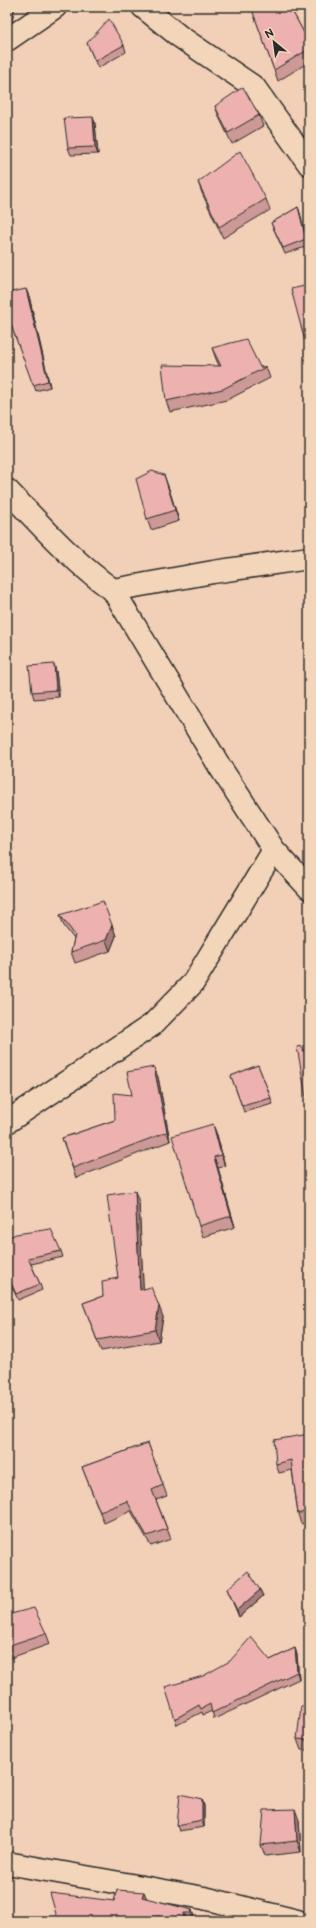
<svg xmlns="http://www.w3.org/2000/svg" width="316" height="1928" viewBox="0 0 316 1928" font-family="'Balsamiq Sans',sans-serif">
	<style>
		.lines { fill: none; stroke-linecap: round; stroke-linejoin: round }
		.minor-casing { stroke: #2b2b2b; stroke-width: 25 }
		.minor { stroke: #f3d6b9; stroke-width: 22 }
		.wall { fill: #cc9996; stroke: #2b2b2b }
		.shaded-wall { fill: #a67d7a; stroke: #2b2b2b }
		.building { fill: #edb2af; stroke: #2b2b2b }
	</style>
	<rect width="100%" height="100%" fill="#f2cfb7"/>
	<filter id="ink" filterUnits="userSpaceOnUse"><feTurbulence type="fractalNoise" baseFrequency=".025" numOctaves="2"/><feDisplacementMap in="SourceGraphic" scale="8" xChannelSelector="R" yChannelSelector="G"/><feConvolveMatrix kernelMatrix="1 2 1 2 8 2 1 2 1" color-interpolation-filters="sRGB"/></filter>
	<g filter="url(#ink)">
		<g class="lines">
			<defs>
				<path id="minor" d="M143,7L179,36L254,87L309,164
					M7,40L55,7
					M7,490C41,525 73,562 113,590L213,572L309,558
					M113,590L220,767L274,850L309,888
					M7,1122L152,1025L193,983L274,850
					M7,1863L204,1898L297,1921"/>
			</defs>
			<use href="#minor" class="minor-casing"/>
			<use href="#minor" class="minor"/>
		</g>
		<path class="wall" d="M248,7H290L309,42V62L278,81L253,12Z
			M87,43L124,45L126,52L98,68Z
			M215,106L259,115L263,126L232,144L219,117Z
			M93,117L95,124L98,154L71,155L68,148Z
			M198,182L266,199L270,210L223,238L202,193Z
			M298,207L300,213L308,246L285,254L271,223Z
			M309,285V353L306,345Z
			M29,296L50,387L36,391L7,314Z
			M212,348L260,367H266L270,378L227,400L170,412L166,401L219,366L216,359Z
			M168,486L179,521L151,530L147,519Z
			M56,671L59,697L34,699L32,692Z
			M60,915L112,925L116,936L110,951L75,963L71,952L74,939L64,926Z
			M258,1065L273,1104L244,1112L231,1076Z
			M158,1077L170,1141L76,1178L62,1138L115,1120L132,1095Z
			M217,1135L225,1166L218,1168L235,1227L203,1237L199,1226Z
			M139,1202L143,1289L163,1317L159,1341L101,1351L83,1303L103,1296L118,1278Z
			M7,1238L61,1251L63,1257L31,1264L40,1284L42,1290L18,1300L7,1276Z
			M309,1434V1521L301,1524L298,1514L292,1470L279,1473L276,1464Z
			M148,1443L167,1496L156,1500L171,1539L151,1546L131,1511L104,1523L82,1467Z
			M227,1589L260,1590L263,1596L239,1617Z
			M7,1615L46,1633L50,1644L10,1658L7,1649Z
			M295,1648L297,1655L299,1679L214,1719L212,1711L203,1715L202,1712L177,1725L175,1719L270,1660Z
			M309,1705V1750H301L297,1739Z
			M202,1799L204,1806V1827L179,1831L177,1825Z
			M299,1820L301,1852L265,1856L261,1845Z
			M146,1899L192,1910L195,1921H52L114,1901Z"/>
		<path class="shaded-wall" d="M11,7H15L12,21L9,24L7,20V17Z
			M93,117L95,124L98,154L95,147Z
			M298,207L300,213L308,246L306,239Z
			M26,289L29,296L50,387L48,381Z
			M164,475L168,486L179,521L175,510Z
			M54,664L56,671L59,697L56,690Z
			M112,925L116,936L110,951L106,940Z
			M154,1067L158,1077L170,1141L167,1132Z
			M213,1124L217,1135L225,1166L221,1155Z
			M214,1157L218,1168L235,1227L231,1216Z
			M135,1191L139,1202L144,1301L140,1290Z
			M159,1306L163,1317L159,1341L155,1330Z
			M260,1590L263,1596L239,1617L237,1610Z
			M295,1648L297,1655L299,1679L297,1672Z
			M202,1799L204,1806V1827L202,1820Z
			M295,1809L299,1820L301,1852L297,1841Z
			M144,1892L148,1901L142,1897Z
			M192,1910L195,1920V1921H194L191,1913Z
			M184,1913L187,1921H183Z"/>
		<path class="building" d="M7,7H11L10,15L7,17Z
			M251,7H290L309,42V49L274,70Z
			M109,19L124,45L95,61L87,43Z
			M243,87L259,115L228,133L215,106Z
			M93,117L95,147L68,148L64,118Z
			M240,151L266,199L219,227L198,182Z
			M298,207L306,239L283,248L271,223Z
			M309,285V344L306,345L291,289Z
			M26,289L48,381L33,385L7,314V293Z
			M246,339L260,367H266L223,389L166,401L162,365L221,366L212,348Z
			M152,471L164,475L175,510L147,519L136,479Z
			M54,664L56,690L32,692L29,666Z
			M103,901L112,925L106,940L71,952L75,935L60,915Z
			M301,1046L309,1060V1114L297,1047Z
			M258,1065L271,1098L242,1106L231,1076Z
			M154,1067L167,1132L73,1168L62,1138L115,1120L114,1093L132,1095L127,1072Z
			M213,1124L221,1155L214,1157L231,1216L199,1226L172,1136Z
			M135,1191L140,1290L151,1287L159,1306L155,1330L97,1340L83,1303L103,1296L102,1281L118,1278L107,1195Z
			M51,1229L61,1251L28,1258L40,1284L16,1294L7,1274V1238L16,1234Z
			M309,1434V1510L298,1514L291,1460L276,1464L274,1440Z
			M148,1443L163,1485L152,1490L167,1529L147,1536L127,1501L100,1512L82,1467Z
			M248,1571L260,1590L237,1610L227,1589Z
			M34,1608L46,1633L7,1646V1615Z
			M251,1637L270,1660L295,1648L297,1672L212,1713L210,1704L201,1709L199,1705L175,1719L165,1687L203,1676L230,1661Z
			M309,1705V1740L297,1739L301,1706Z
			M180,1794L202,1799V1820L177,1825Z
			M295,1809L297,1841L261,1845L264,1810Z
			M117,1890L144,1892L142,1897L192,1910L191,1913H184L183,1921H158L160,1916L112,1921H52L56,1914L50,1893L114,1901Z"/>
	</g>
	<rect width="316" height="1928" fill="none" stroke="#f3d6b9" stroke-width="24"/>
	<rect x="12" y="12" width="292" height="1904" fill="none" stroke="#2b2b2b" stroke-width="1.5" filter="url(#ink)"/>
	<g transform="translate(274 42) rotate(331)" stroke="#f3d6b9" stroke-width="3" paint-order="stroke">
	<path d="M0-3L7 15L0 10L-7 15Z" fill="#2b2b2b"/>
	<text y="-6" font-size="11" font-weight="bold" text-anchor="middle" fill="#2b2b2b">N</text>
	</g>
</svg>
